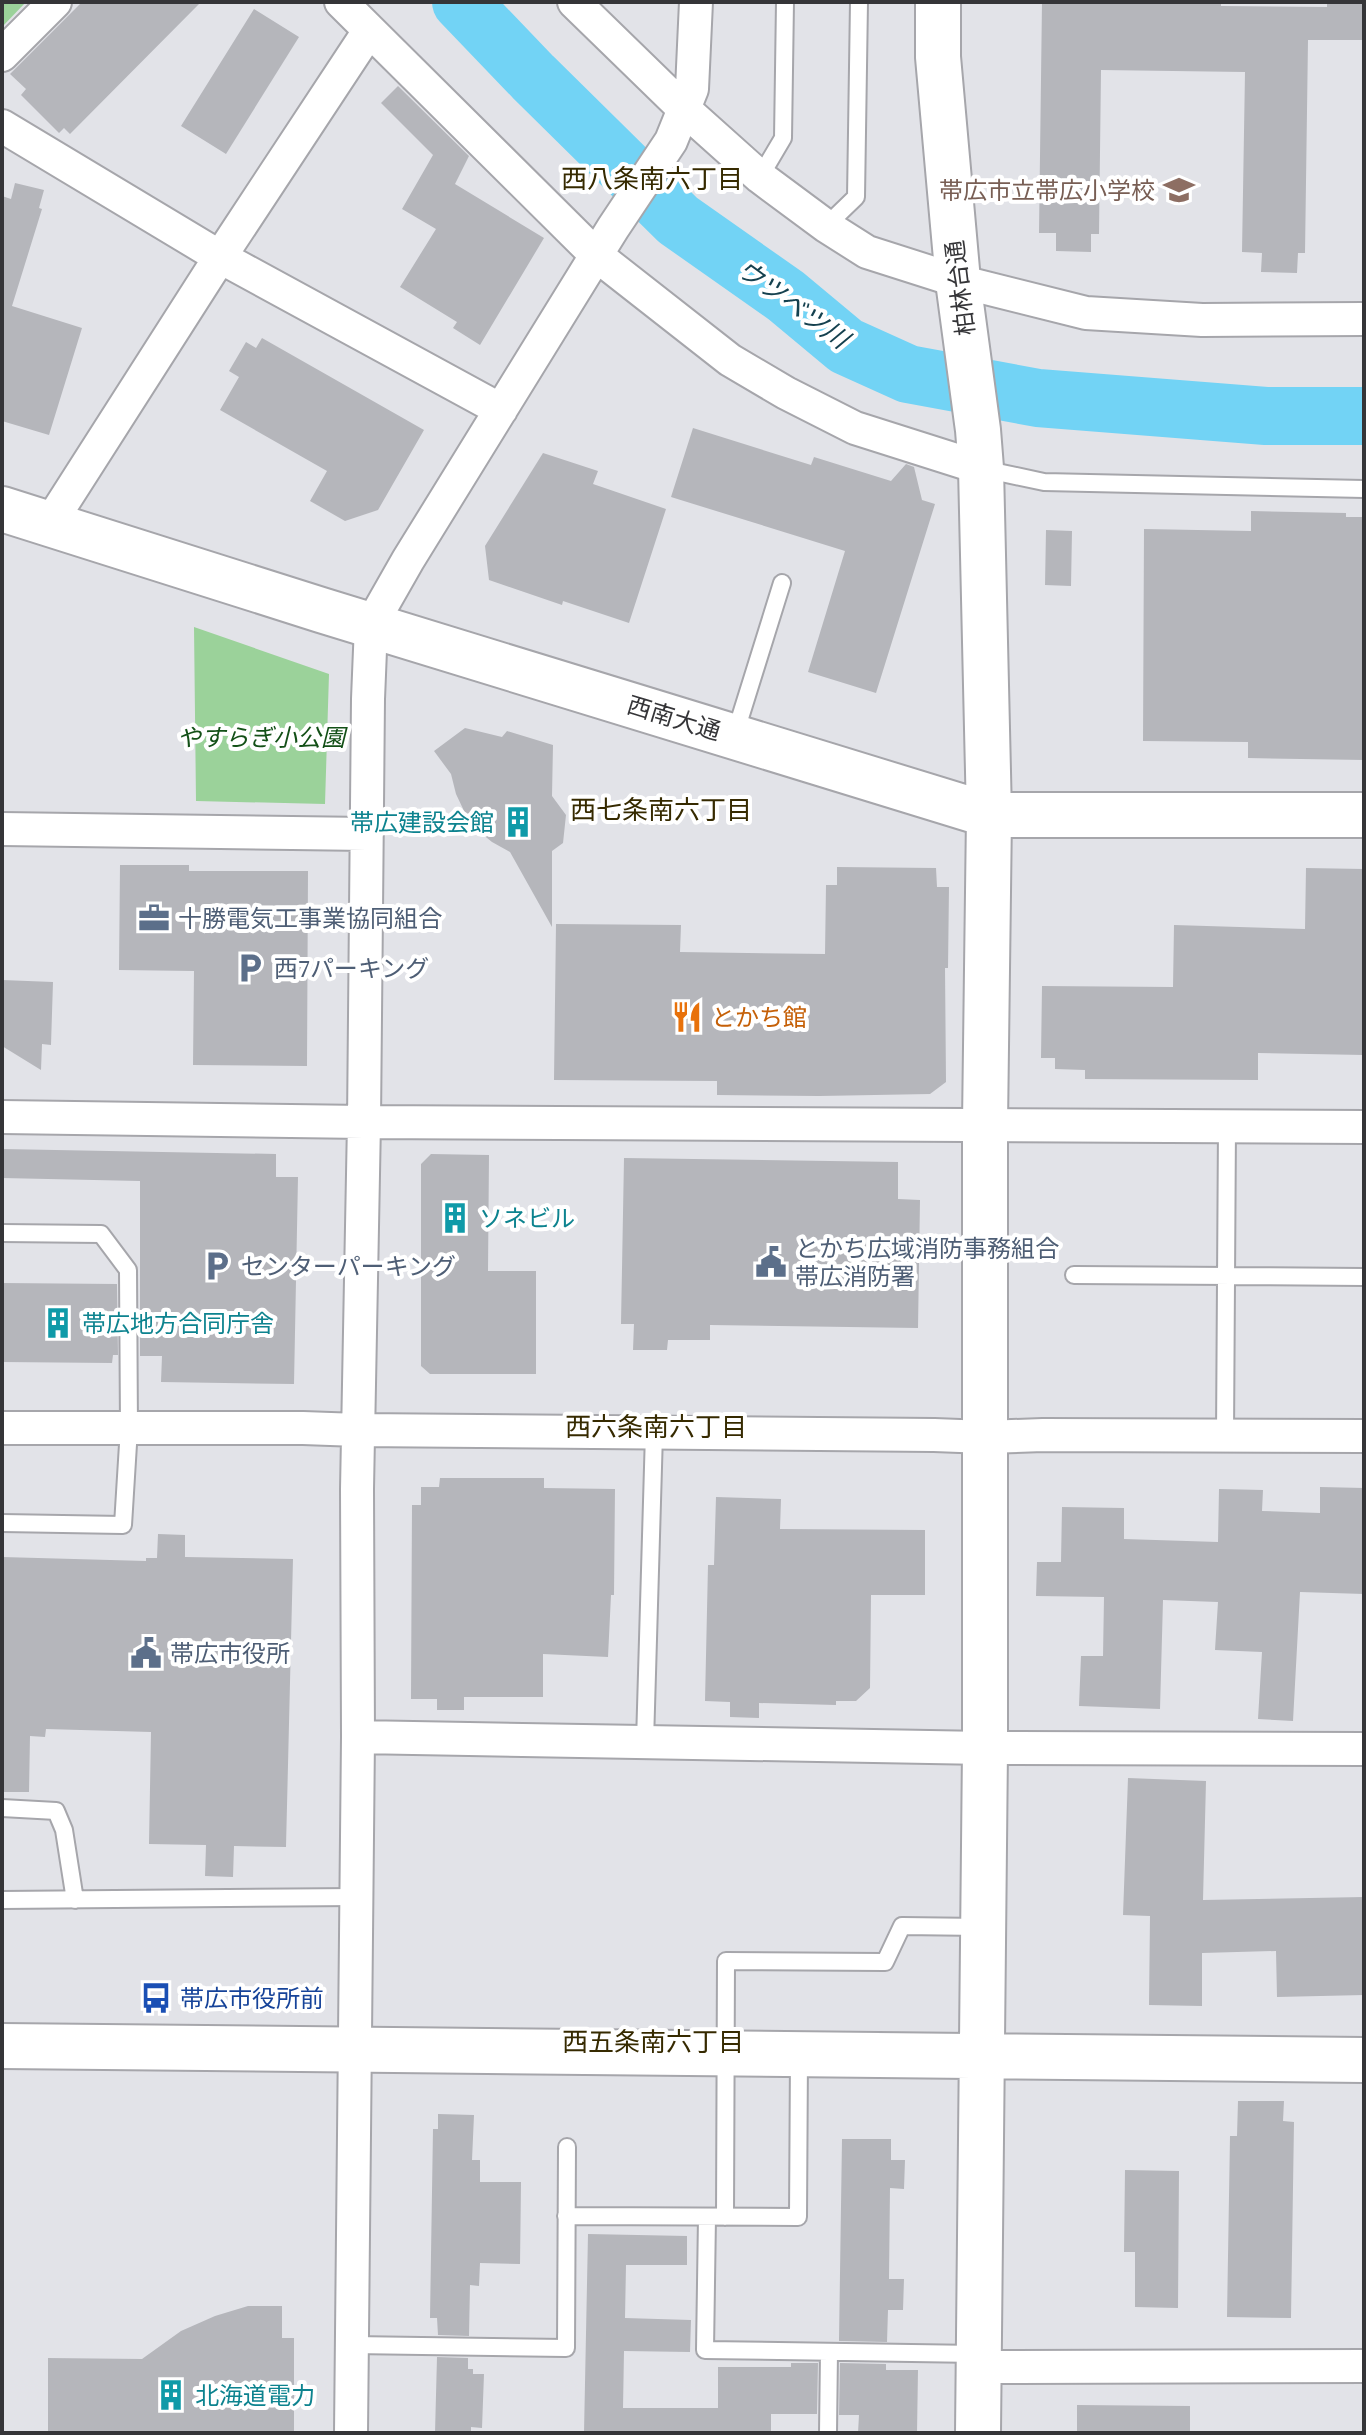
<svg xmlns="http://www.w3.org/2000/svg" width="1366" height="2435" viewBox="0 0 1366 2435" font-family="'Source Serif 4','Noto Sans JP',serif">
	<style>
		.green { fill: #9bd29a }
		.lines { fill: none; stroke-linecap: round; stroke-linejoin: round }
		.river { stroke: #72d3f5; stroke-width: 58 }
		.building { fill: #b5b6bb }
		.lane-casing { stroke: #a6a6ab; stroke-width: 20 }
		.street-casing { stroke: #a6a6ab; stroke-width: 36 }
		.secondary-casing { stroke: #a6a6ab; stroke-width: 48 }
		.lane { stroke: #fff; stroke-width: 16 }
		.street { stroke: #fff; stroke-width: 32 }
		.secondary { stroke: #fff; stroke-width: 44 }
		.labels { text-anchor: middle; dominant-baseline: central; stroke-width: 8; stroke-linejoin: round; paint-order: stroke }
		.education-label { font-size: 24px; fill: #785e54; stroke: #fff; text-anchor: end }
		.street-label { font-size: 24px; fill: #353538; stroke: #fff }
		.park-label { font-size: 24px; font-style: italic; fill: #135017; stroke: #fff }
		.culture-label { font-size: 24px; fill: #0d838f; stroke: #fff; text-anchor: start }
		.service-label { font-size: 24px; fill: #4e5e75; stroke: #fff; text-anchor: start }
		.food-label { font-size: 24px; fill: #c56008; stroke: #fff; text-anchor: start }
		.transit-label { font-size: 24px; fill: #164399; stroke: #fff; text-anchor: start }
		.neighbourhood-label { font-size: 26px; fill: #362a00; stroke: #fff }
		.water-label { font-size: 26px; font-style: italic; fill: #15414f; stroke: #fff }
	</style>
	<rect width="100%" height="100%" fill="#e2e3e8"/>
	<path class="green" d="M2,2H26L2,27Z
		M194,627L329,674L325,804L196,801Z"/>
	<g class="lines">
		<path class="river" d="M461,2L533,77L678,220L786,296L846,346L908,374L1038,398L1266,416H1364"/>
	</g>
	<path class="building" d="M82,2H201L70,134L64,128L59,133L21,95L26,89L10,74Z
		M1042,2H1221V6L1327,7V2H1364V40H1308L1305,253H1298L1297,273L1261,272L1262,253L1242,252L1245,72L1101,70L1099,234H1091V252L1056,251V233H1039Z
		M254,9L299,37L226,154L181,126Z
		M398,86L469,156L455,184L544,238L480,345L453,328L457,322L400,287L436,229L402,209L433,155L381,103Z
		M15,183L44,190L39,208L42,209L12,306L82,328L49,435L2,421V196L11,199Z
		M262,338L424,430L378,510L345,521L310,501L327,471L220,410L239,377L229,371L246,342L256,348Z
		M693,428L811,465L814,457L891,481L906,464L914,467L922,500L935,504L876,693L808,672L845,551L671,497Z
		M543,453L598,471L593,484L666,509L629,623L563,601L562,605L489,580L485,546Z
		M1251,511L1346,513V517H1364V760L1248,758V742L1143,741L1144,529L1251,531Z
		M1046,530L1072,531L1071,586L1045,585Z
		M465,728L502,737L507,731L553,745L552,796L566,815L563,843L552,851V927L510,852L492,842L476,829L465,813L456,794L451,774L434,751Z
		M120,865H189V871H308L307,1066L193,1065L194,971L119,970Z
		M837,867L936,868L937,887H949L948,968H945L946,1082L930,1094L819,1096L717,1095V1081L554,1080L556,924L681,925L680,952L825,954L826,885H837Z
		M1306,868L1364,869V1055L1258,1053V1080L1085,1079V1070L1055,1069V1058H1041L1042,986L1173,987L1174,925L1305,929Z
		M2,980L53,982L51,1045L42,1044L41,1070L2,1046Z
		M2,1149L276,1154V1177H298L294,1384L161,1382L162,1356H140V1181L2,1178Z
		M431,1154L489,1155L488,1271H536V1374H430L421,1366V1164Z
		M624,1158L898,1162V1199L920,1200L918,1328L710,1325V1340H668L667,1350H633L634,1324H621Z
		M2,1283L117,1284L118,1355H113L112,1363L2,1362Z
		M440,1478H544V1488L615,1489L614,1595H611L608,1657L543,1654V1697H464V1710H437V1699H411L412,1505H421V1487H439Z
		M1320,1487L1364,1488V1594L1300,1592L1293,1721L1258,1719L1262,1652L1215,1650L1218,1602L1163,1600L1160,1709L1079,1706L1081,1656H1103L1104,1597L1036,1596L1037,1562H1061L1062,1507L1124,1508V1539L1218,1542L1219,1489L1263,1490L1262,1511L1320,1513Z
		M716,1497L781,1499L780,1529L925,1530V1595H871L870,1688L856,1701H836V1705L759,1703V1718L730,1717V1702L705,1701L708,1565H714Z
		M158,1534L185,1535V1557L293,1559L286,1847L234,1846L233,1877L205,1876L206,1845L149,1844L151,1732L46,1729L45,1737L30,1736L29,1792H2V1557L146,1561V1558H157Z
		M1128,1778L1206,1781L1203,1900L1364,1897V1995L1277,1997L1276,1951L1202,1953V2006L1149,2005L1150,1916L1123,1915Z
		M1238,2101H1284L1283,2121L1294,2122L1291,2318L1227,2317L1230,2136H1237Z
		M438,2114L474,2115L472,2160H480V2182H521L520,2264L480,2263L479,2286L470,2285L469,2336L438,2335L437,2318H430L433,2129H438Z
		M842,2139H891V2160H905L904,2189L890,2188L889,2279H904L903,2310H888L887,2342L839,2341Z
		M1125,2170L1179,2171L1178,2308L1135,2307V2252H1124Z
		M588,2234L687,2236V2265H626L625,2318L691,2320L690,2352L624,2351L623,2408H718V2367H791V2363H818L817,2414H771V2433H584Z
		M248,2306H282V2338H294V2432L48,2433V2358L142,2359L181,2331L215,2316Z
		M437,2357L468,2358V2369H473V2374H484L482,2428L471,2427V2433H435Z
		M840,2363L886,2364V2370H918L917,2433H858L859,2415H839Z
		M1077,2405L1190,2406V2433H1077Z"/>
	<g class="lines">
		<defs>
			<path id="lane" d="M760,177L783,138L785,2
				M826,226L856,197L859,2
				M983,469L1044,482L1364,489
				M735,734L782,583
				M2,1233L101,1234L128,1270L129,1428L123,1525L2,1523
				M1074,1275L1364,1277
				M1225,1436L1227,1126
				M645,1742L654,1433
				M2,1808L56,1811L64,1830L75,1900
				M2,1900L357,1897
				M566,2216L798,2217L799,2055
				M707,2217L705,2350L978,2354
				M725,2217L726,1961L885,1962L902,1926L982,1927
				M352,2345L566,2348L567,2147
				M828,2433L829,2352"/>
			<path id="street" d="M341,2L596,255L730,360L786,393L855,428L981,468
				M574,2L684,109L760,177L826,226L867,252L958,281L1086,313L1202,320L1364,319
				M2,55L55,2
				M2,126L220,257L501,410
				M50,523L220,257L369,31
				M2,829L367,834
				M2,1117L364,1122L1364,1127
				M2,1428H303L358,1430L934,1435L986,1437L1043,1435L1364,1436
				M358,1737L985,1748L1364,1749
				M979,2367L1364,2366
				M351,2433L358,1737L357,1489L364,1122L368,699L371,625L408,560L613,228L671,141L692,89L696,2"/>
			<path id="secondary" d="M938,2V57L958,281L978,430L981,468L989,815L985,1124V1748L978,2433
				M2,509L321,610L989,815H1364
				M2,2046L1364,2060"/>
		</defs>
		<use href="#lane" class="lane-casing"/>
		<use href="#street" class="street-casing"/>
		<use href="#secondary" class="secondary-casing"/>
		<use href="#lane" class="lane"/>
		<use href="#street" class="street"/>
		<use href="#secondary" class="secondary"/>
	</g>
	<defs>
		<symbol id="school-bare" viewBox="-9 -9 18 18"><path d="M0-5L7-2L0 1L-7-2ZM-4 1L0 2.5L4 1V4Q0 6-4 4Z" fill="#8d6e63" stroke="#fff" stroke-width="2.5" paint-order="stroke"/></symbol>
		<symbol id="building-bare" viewBox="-9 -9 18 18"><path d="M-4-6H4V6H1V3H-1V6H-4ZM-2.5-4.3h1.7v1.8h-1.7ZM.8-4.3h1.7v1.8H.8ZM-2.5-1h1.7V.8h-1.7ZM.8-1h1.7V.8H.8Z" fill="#0f9aa8" stroke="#fff" stroke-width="2.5" paint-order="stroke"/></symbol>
		<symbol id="office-bare" viewBox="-9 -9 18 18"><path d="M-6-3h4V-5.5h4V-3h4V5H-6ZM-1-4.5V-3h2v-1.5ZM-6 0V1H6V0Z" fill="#5c6f8a" stroke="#fff" stroke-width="2.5" paint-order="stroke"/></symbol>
		<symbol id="parking-bare" viewBox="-9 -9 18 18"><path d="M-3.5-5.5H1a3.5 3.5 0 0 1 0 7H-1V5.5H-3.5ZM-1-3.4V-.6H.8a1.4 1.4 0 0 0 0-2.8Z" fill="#5c6f8a" stroke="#fff" stroke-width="2.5" paint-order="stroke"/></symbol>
		<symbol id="restaurant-bare" viewBox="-9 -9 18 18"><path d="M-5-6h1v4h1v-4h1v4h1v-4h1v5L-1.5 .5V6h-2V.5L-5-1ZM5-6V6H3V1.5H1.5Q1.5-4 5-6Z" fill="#e8710a" stroke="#fff" stroke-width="2.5" paint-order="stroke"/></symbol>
		<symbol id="civic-bare" viewBox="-9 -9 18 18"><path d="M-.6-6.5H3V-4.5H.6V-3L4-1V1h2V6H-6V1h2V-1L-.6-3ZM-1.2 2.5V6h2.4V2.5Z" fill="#5c6f8a" stroke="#fff" stroke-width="2.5" paint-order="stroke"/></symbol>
		<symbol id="bus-bare" viewBox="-9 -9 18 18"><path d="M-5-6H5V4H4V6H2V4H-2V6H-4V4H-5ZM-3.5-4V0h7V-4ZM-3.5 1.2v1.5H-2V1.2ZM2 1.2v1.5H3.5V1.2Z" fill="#1a4fb4" stroke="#fff" stroke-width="2.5" paint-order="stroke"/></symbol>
	</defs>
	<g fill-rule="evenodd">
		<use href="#school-bare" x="1157" y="168" width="44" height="44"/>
		<use href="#building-bare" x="496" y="800" width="44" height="44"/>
		<use href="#office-bare" x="132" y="896" width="44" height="44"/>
		<use href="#parking-bare" x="228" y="946" width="44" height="44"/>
		<use href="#restaurant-bare" x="665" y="995" width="44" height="44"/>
		<use href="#building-bare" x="433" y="1196" width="44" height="44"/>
		<use href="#civic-bare" x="749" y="1240" width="44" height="44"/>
		<use href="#parking-bare" x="195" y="1244" width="44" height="44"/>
		<use href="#building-bare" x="36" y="1301" width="44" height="44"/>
		<use href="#civic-bare" x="124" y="1631" width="44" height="44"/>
		<use href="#bus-bare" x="134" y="1976" width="44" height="44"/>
		<use href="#building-bare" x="149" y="2373" width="44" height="44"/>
	</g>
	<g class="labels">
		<g class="education-label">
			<text x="1155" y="190">帯広市立帯広小学校</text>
		</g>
		<g class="street-label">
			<text transform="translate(960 288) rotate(-97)">柏林台通</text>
			<text transform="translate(674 718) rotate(17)">西南大通</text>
		</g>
		<g class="park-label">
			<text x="261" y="737">やすらぎ小公園</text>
		</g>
		<g class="culture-label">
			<text x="494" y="822" text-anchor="end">帯広建設会館</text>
			<text x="479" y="1218">ソネビル</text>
			<text x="82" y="1323">帯広地方合同庁舎</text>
			<text x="195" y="2395">北海道電力</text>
		</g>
		<g class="service-label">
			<text x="178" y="918">十勝電気工事業協同組合</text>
			<text x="274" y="968">西7パーキング</text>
			<text x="795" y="1248">とかち広域消防事務組合<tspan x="795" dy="28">帯広消防署</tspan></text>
			<text x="241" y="1266">センターパーキング</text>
			<text x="170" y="1653">帯広市役所</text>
		</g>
		<g class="food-label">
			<text x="711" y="1017">とかち館</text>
		</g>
		<g class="transit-label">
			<text x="180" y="1998">帯広市役所前</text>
		</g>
		<g class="neighbourhood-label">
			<text x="652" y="179">西八条南六丁目</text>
			<text x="661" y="810">西七条南六丁目</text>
			<text x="656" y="1427">西六条南六丁目</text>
			<text x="653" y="2042">西五条南六丁目</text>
		</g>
		<g class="water-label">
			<text transform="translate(793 304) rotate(36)">ウツベツ川</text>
		</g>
	</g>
	<rect width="1366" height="2435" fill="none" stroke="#353538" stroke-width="8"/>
</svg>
